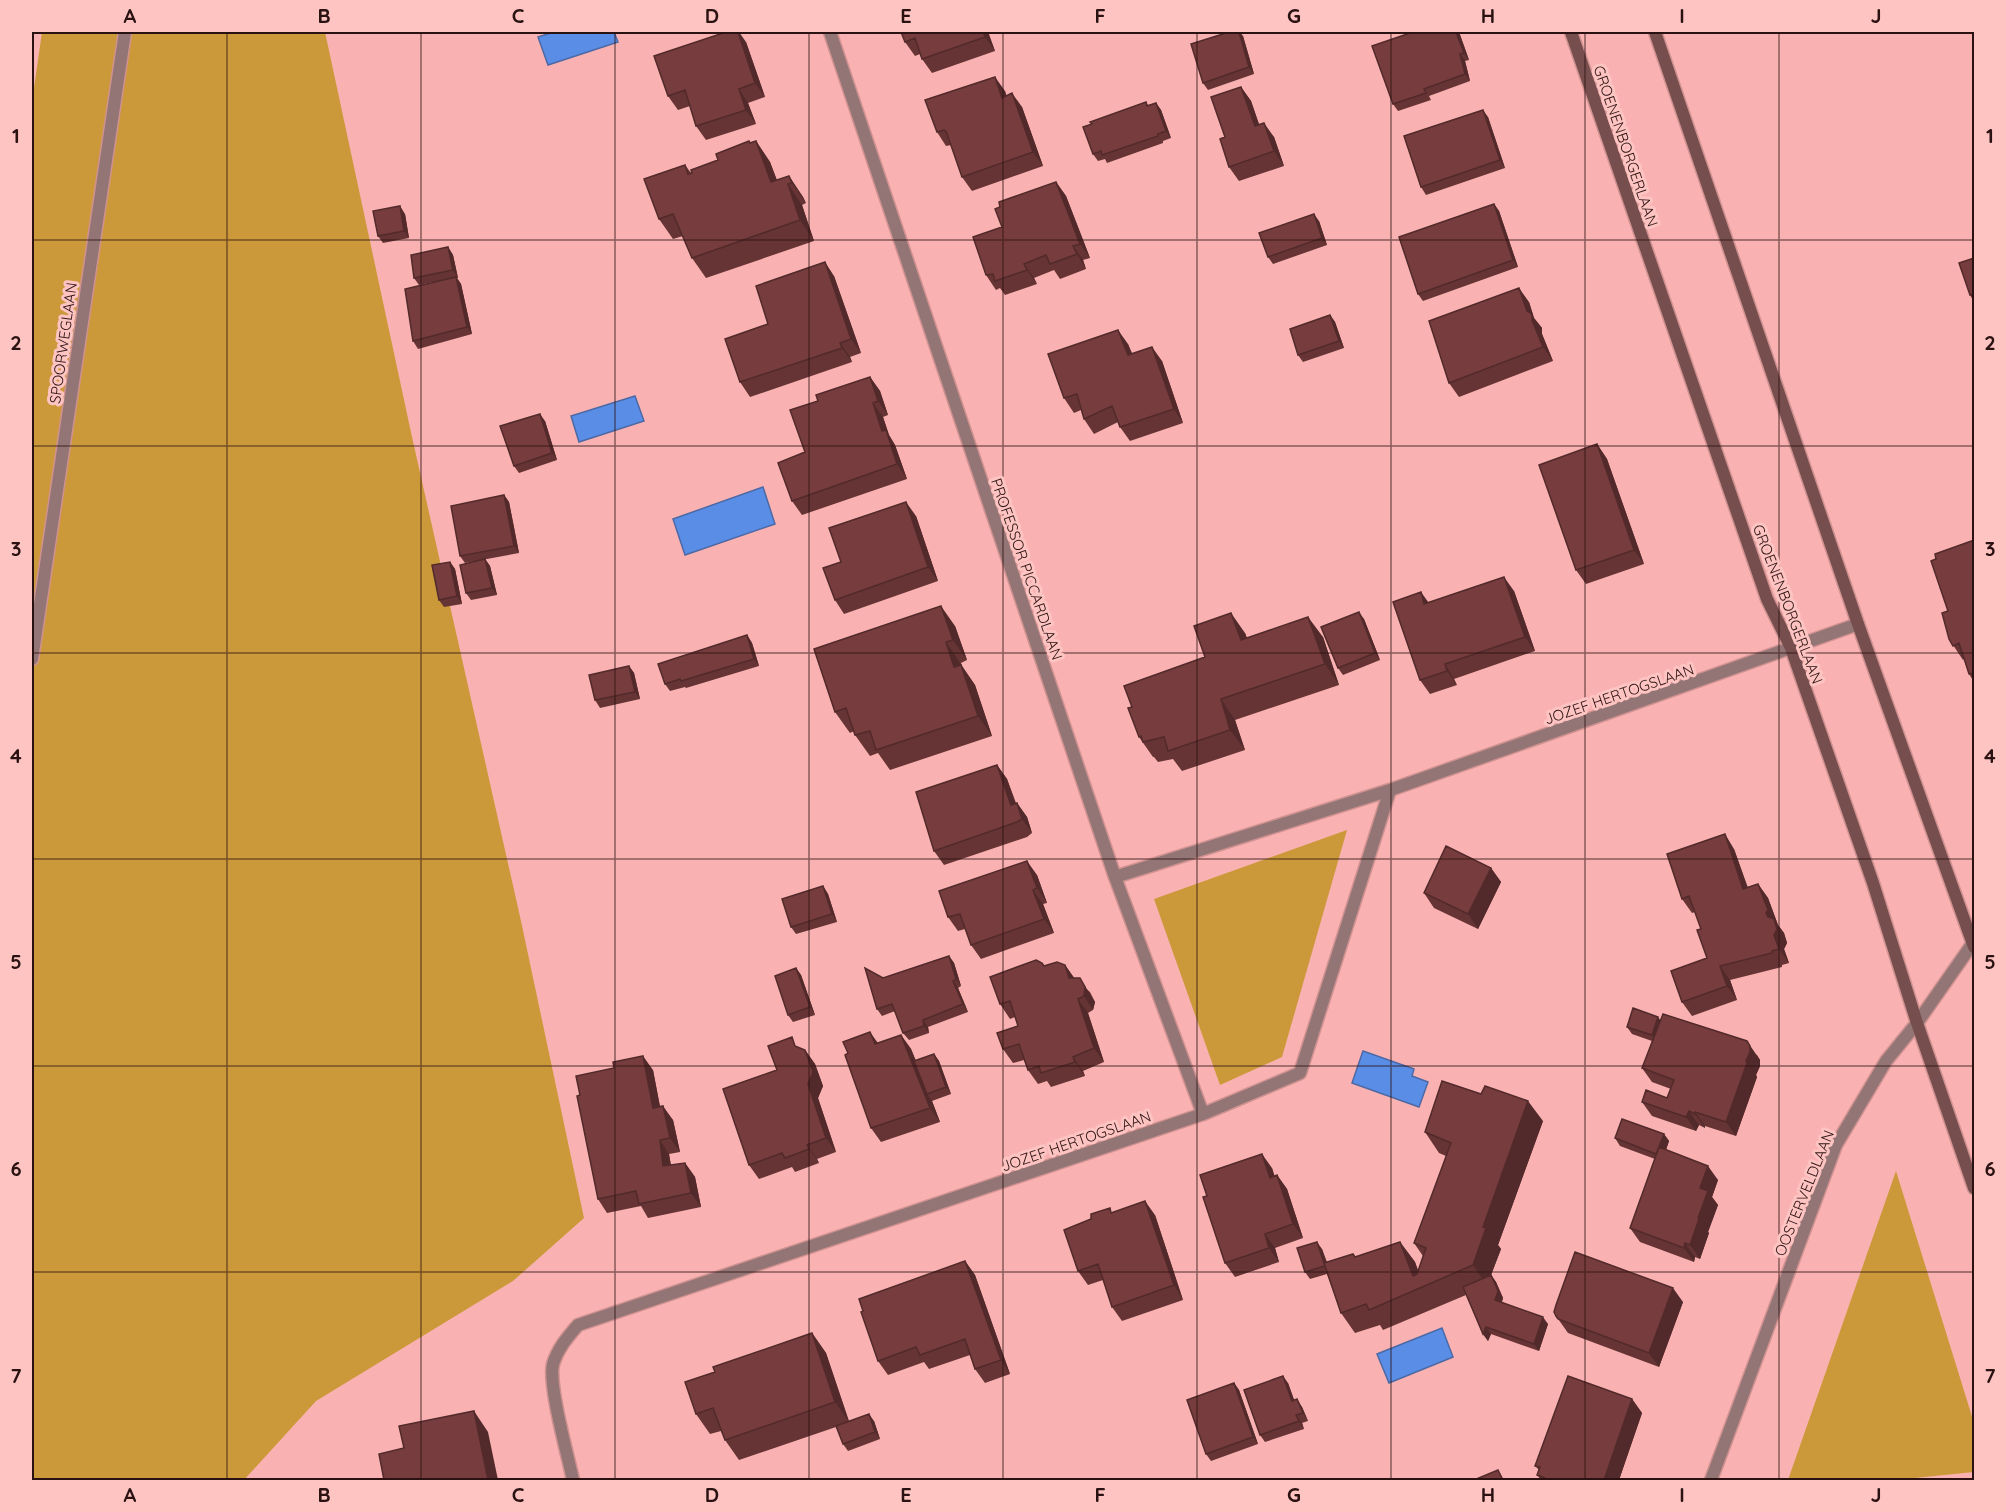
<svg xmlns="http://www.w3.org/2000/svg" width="2006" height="1512" viewBox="0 0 2006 1512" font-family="Quicksand,sans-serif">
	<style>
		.green { fill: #cb993a }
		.water { fill: #5a8ee6; stroke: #4c69a6; stroke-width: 1.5 }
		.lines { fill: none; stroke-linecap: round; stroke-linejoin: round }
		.street-casing { stroke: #d09291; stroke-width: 15 }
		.secondary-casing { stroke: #d09291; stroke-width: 15 }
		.street { stroke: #937575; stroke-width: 12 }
		.secondary { stroke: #774e4e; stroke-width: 12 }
		.wall { fill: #663434 }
		.shaded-wall { fill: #532a2b }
		.building { fill: #773c3d; stroke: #532a2b; stroke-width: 1.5 }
		.grid { fill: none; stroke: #2b1212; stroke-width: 1.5; stroke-opacity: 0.55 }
		.labels { text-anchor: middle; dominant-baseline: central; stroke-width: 6; stroke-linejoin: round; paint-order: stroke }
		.street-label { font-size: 15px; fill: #2b1212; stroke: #fdc4c2 }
		.neatline { fill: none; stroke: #2b1212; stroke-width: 2 }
		.grid-label { font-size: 20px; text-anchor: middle; font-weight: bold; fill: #2b1212 }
	</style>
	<rect width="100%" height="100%" fill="#f9b2b1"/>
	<path class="green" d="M42,32H325L412,437L521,921L584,1218L513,1281L316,1401L244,1480H32V102Z
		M1347,830L1282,1057L1220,1085L1154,899Z
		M1896,1171L1974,1423V1472L1895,1480H1788Z"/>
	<path class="water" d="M554,32H614L618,42L548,65L538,37Z
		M635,396L644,421L579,442L571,416Z
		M763,487L775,524L685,555L673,519Z
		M1363,1051L1414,1069L1412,1076L1428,1082L1419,1107L1352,1083Z
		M1442,1328L1453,1357L1389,1383L1377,1354Z"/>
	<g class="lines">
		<defs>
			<path id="street" d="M830,32L1115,877L1203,1114
				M32,659L125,32
				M1115,877L1390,790L1858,624
				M573,1480C568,1456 548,1385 553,1364C558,1348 567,1338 578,1325L1203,1114L1300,1073L1390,790
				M1711,1480L1836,1145L1886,1061L1917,1023L1973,943"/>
			<path id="secondary" d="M1571,32L1767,599L1791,648L1873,883L1917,1023L1974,1188
				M1655,32L1858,624L1974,947"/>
		</defs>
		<use href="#street" class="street-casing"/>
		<use href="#secondary" class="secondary-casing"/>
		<use href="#street" class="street"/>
		<use href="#secondary" class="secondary"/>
	</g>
	<path class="wall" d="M901,32H988L995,51L932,73L922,59L920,54L915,56L905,42Z
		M1459,32L1469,60L1465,61L1470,81L1429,96L1431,100L1398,111L1393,104Z
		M1243,36L1254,74L1208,90L1203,83Z
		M746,42L765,97L748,103L756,124L706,140L696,126L690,106L678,110L668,96Z
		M1241,87L1251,101L1259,125L1274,137L1284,166L1239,181L1229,167L1225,137Z
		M1005,91L1006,96L1022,107L1043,166L972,191L962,177L951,145L946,146L937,132Z
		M1146,102L1148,105L1156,103L1161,110L1171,138L1163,141V143L1107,163L1105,159L1098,161L1093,154L1092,124Z
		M1488,117L1505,168L1426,195L1421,187Z
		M749,141L750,143L756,141L770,162L777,180L789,176L803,197L806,203L802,205L814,241L706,278L692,258L683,236L673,239L659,219L685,165L691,173L718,160Z
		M1056,182L1066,196L1090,258L1083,260L1086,269L1060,279L1054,270L1034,278L1037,284L1005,295L1000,288L996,290L986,275L1002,227Z
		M1494,204L1499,211L1518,267L1423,301L1418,294Z
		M405,214L409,238L383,243L378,236Z
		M1319,221L1327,245L1273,264L1268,257Z
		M448,247L453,255L458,278H457L461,284L472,334L418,349L413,341L433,282L419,285L414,278Z
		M1974,258V302L1970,295Z
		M834,276L861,353L850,357L852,362L750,397L740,382L768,324Z
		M1529,302L1534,318L1542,328V334L1553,361L1459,397L1449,383Z
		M1330,315L1335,322L1344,348L1303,362L1298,355Z
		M1128,344L1132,353L1162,361L1183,423L1130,441L1120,427L1118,422L1094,434L1084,419L1081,410L1074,413L1064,398Z
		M870,377L880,391L888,415L883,417L889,435L895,445L907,479L802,515L792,501L805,452L818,401Z
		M545,421L557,460L519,473L514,466Z
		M1597,444L1607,459L1644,564L1586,584L1576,570Z
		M504,495L509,502L519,553L465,563L460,556Z
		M916,516L938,581L844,614L835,600Z
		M1974,540V682L1969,674L1964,659L1963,660L1949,639L1948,611L1936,559Z
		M485,559L490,566L497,595L471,600L466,593Z
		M450,562L455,569L462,604L444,607L439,600Z
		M1514,591L1535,651L1454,679L1457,685L1430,694L1420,680L1428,603Z
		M1364,619L1380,660L1343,675L1338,668Z
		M955,626L967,660L961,663L962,667L975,685L992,736L890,770L878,753L870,756L855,735L854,731L850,733L835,712Z
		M1245,633L1247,638L1323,637L1339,685L1235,720L1245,750L1182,771L1173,759L1158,762L1154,757H1153L1139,737L1205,657Z
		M747,635L752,643L759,666L686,688L685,687L670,691L665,684Z
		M629,666L634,673L640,699L600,708L595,700Z
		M997,765L1007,779L1016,803H1017L1027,817L1032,833L1027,837L944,865L934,851Z
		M1734,849L1748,888L1758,884L1768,898L1778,925L1784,933L1787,943L1784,949L1789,963L1782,965V967L1730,980L1737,1000L1692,1016L1682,1002L1707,958L1701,929L1695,912L1692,913L1682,899Z
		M1491,868L1501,882L1478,929L1434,908L1424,893Z
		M1037,875L1047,903L1043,904L1054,933L981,959L971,945L965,929L958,931L948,917Z
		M823,886L828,894L837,922L796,934L791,927Z
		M949,956L954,963L961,986L958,988L968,1012L928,1027L929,1033L909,1040L903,1033L895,1011L882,1016L877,1009L883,978Z
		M1042,963L1044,966L1065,965L1074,978L1090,992L1095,1002L1093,1010L1088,1013L1104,1062L1083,1071L1085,1076L1051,1087L1047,1081L1038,1084L1028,1070L1024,1060L1013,1063L1003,1049L1018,1026L1015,1017L1010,1019L1000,1004Z
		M796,968L801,975L815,1015L793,1022L788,1015Z
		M1658,1017L1660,1021L1757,1055L1760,1060V1066L1756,1075L1757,1077L1736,1136L1705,1126V1128L1699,1125L1696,1131L1652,1116L1642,1102L1667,1098L1671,1089L1652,1082L1642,1068L1652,1041L1632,1034L1627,1027Z
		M901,1035L911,1049L916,1061L934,1054L939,1061L951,1094L932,1101L940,1122L881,1142L871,1128L848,1053Z
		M799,1048L805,1050L815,1064L823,1086L818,1098L836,1152L817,1159L819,1163L795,1172L792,1167L759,1179L749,1165L777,1070Z
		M653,1070L660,1107L673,1120L680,1152L669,1154L671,1165L685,1163L695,1177L701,1207L648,1218L641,1206L607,1213L598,1199Z
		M1543,1121L1498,1245L1501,1249L1491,1275L1496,1282L1503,1298L1502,1302L1548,1324L1539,1351L1491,1334L1488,1341L1483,1334L1466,1295L1383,1330L1380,1325L1355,1333L1341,1313L1327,1274L1310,1279L1305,1272L1322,1249L1327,1262L1356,1257L1400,1242L1415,1262L1418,1271L1423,1256L1414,1243L1446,1156L1439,1153L1425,1132Z
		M1664,1134L1669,1141L1666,1150L1718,1180L1712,1197L1718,1205L1708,1232L1709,1233L1700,1259L1695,1257L1694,1262L1640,1242L1630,1228L1655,1159L1620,1146L1615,1138Z
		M1272,1168L1274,1176L1277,1175L1287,1189L1303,1238L1275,1248L1279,1262L1235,1277L1225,1263Z
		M1113,1212L1155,1215L1183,1300L1122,1321L1112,1307L1103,1280L1088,1285L1078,1271Z
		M965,1261L975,1275L1010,1374L985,1383L975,1369L970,1355L929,1369L924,1362L888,1375L878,1361Z
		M1683,1302L1659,1367L1568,1333L1556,1316Z
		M812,1333L826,1353L849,1421H874L880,1439L848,1451L843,1444L836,1427L739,1460L725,1440L721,1431L710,1434L696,1414L715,1372Z
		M1234,1383L1239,1390L1258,1444L1211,1461L1206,1454Z
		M1288,1383L1294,1400L1302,1407L1308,1421L1302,1423L1304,1429L1265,1442L1260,1435Z
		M1632,1399L1642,1413L1619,1480H1541L1537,1475L1539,1470L1535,1466Z"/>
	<path class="shaded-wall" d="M738,32H739L746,42L765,97L755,83Z
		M983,32H988L995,51L985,37Z
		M1239,32H1240L1243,36L1254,74L1249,67Z
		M1456,32H1459L1469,60L1464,53Z
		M1460,54L1465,61L1470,81L1465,74Z
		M995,77L1005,91L1012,112L1002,98Z
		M1241,87L1251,101L1265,141L1255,126Z
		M739,89L748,103L756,124L746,110Z
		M1012,93L1022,107L1043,166L1033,152Z
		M1156,103L1161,110L1171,138L1166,131Z
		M1483,110L1488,117L1505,168L1500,160Z
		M1264,123L1274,137L1284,166L1274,151Z
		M749,141L763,161L756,141L770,162L785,203L771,182Z
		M789,176L803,197L806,203L792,183Z
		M1056,182L1066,196L1090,258L1080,244Z
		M788,184L802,205L814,241L800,220Z
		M1494,204L1499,211L1518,267L1513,260Z
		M400,206L405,214L409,238L404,231Z
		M1314,214L1319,221L1327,245L1322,238Z
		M1073,246L1083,260L1086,269L1077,254Z
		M448,247L453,255L458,278L453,270Z
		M825,262L834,276L861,353L851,339Z
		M1024,264L1034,278L1037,284L1027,270Z
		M456,277L461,284L472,334L467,327Z
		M1519,288L1529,302L1534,318L1542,328V334L1553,361L1543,347L1527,311Z
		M1330,315L1335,322L1344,348L1339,341Z
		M1118,330L1128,344L1137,369L1128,355Z
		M840,343L850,357L852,362L842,348Z
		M1152,347L1162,361L1183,423L1174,409Z
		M870,377L880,391L888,415L878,401Z
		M873,403L883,417L889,435L895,445L907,479L897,464L882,431Z
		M540,414L545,421L557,460L552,453Z
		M1597,444L1607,459L1644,564L1634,550Z
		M504,495L509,502L519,553L514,546Z
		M906,502L916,516L938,581L928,567Z
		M485,559L490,566L497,595L492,588Z
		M450,562L455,569L462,604L457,596Z
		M1504,577L1514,591L1535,651L1525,637Z
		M1421,592L1431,606L1424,604Z
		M941,606L955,626L967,660L953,640Z
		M1359,612L1364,619L1380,660L1375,653Z
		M1231,613L1245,633L1255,661L1241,640Z
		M1308,617L1323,637L1339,685L1325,664Z
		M747,635L752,643L759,666L754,659Z
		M946,642L975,685L992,736L978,716L954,667Z
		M1445,664L1454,679L1457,685L1447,671Z
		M629,666L634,673L640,699L635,692Z
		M1221,699L1235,720L1245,750L1230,730Z
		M997,765L1007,779L1021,819L1011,805Z
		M1017,803L1027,817L1032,833L1022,819Z
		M1725,834L1734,849L1753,903L1743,889Z
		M1027,861L1037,875L1047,903L1037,888Z
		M1491,868L1501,882L1478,929L1468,914Z
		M1758,884L1768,898L1778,925L1784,933L1787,943L1784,949L1789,963L1779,949L1766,913Z
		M823,886L828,894L837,922L832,914Z
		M1033,890L1043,904L1054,933L1044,919Z
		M949,956L954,963L961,986L956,979Z
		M1065,965L1075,979L1069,978Z
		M1720,966L1730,980L1737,1000L1727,986Z
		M796,968L801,975L815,1015L810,1007Z
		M1080,978L1095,1002L1093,1010L1084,996Z
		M953,981L958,988L968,1012L963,1004Z
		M1078,999L1088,1013L1104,1062L1094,1048Z
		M1658,1017L1663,1024L1657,1042L1652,1035Z
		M923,1020L928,1027L929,1033L924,1026Z
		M870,1032L880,1046L875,1044Z
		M901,1035L911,1049L929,1093L927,1094L932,1101L940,1122L930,1108Z
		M1747,1041L1760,1060V1066L1756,1075L1757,1077L1736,1136L1726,1122L1746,1061Z
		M805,1050L815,1064L823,1086L818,1098L836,1152L826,1138L808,1084Z
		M934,1054L939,1061L951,1094L946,1087Z
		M643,1056L653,1070L663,1122L653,1108Z
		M1073,1057L1083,1071L1085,1076L1075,1062Z
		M1528,1101L1543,1121L1498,1245L1501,1249L1491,1275L1496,1282L1503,1298L1500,1307L1487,1286L1473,1265L1483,1227Z
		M663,1106L673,1120L680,1152L670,1138Z
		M1689,1111L1699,1125L1696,1131L1686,1117Z
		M1695,1112L1705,1126V1128L1695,1114Z
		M1664,1134L1669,1141L1662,1161L1657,1154Z
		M660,1140L669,1154L673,1180L663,1166Z
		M807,1145L817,1159L819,1163L809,1149Z
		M1262,1154L1272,1168L1280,1192L1270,1178Z
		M685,1163L695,1177L701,1207L691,1193Z
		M1708,1166L1718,1180L1712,1197L1718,1205L1708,1232L1709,1233L1700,1259L1690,1245L1698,1218L1700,1188Z
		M1277,1175L1287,1189L1303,1238L1293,1224Z
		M1145,1201L1155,1215L1183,1300L1174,1285Z
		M1265,1234L1275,1248L1279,1262L1269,1248Z
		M1317,1242L1322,1249L1330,1273L1325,1265Z
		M1400,1242L1415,1262L1424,1286L1413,1276Z
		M1685,1243L1695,1257L1694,1262L1684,1248Z
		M965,1261L975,1275L1010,1374L1001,1360Z
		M1673,1288L1683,1302L1659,1367L1649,1353Z
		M1543,1317L1548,1324L1539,1351L1534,1344Z
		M1486,1327L1491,1334L1488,1341L1483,1334Z
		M812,1333L826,1353L849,1422L835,1402Z
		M1283,1376L1288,1383L1297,1408L1292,1401Z
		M1234,1383L1239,1390L1258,1444L1253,1437Z
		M1297,1399L1302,1407L1308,1421L1303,1413Z
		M1632,1399L1642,1413L1619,1480H1604Z
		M474,1411L488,1432L498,1480H488Z
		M869,1414L874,1421L880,1439L875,1432Z
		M1296,1415L1302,1423L1304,1429L1299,1421Z"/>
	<path class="building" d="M726,32H738L755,83L739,89L746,110L696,126L685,90L668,96L654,56Z
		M901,32H983L985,37L922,59L915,38L905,42Z
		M1229,32H1239L1249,67L1203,83L1191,44Z
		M1413,32H1456L1464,53L1460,54L1465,74L1424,89L1426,93L1393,104L1372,46Z
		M995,77L1002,98L1012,93L1033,152L962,177L946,131L944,130L937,132L925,100Z
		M1241,87L1255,126L1264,123L1274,151L1229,167L1220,139L1225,137L1211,97Z
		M1146,102L1147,106L1156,103L1166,131L1158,134V136L1102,155L1101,151L1093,154L1083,127L1092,124L1090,122Z
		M1483,110L1500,160L1421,187L1404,136Z
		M749,141L750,143L756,141L771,182L789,176L792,183L788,184L800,220L692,258L673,214L659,219L644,179L685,165L688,174L692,173L691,170L718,160L716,154Z
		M1056,182L1080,244L1073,246L1077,254L1050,264L1046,255L1024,264L1027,270L995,281L993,274L986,275L973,237L1002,227L995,209L1000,207L999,202Z
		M1494,204L1513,260L1418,294L1399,237Z
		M400,206L404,231L378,236L373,211Z
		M1314,214L1322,238L1268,257L1259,233Z
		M448,247L453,270L414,278L411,255Z
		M1974,258V294L1970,295L1959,263Z
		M825,262L851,339L840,343L842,348L740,382L725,339L768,324L756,286Z
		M456,277L467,327L413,341L405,289Z
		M1519,288L1527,311L1532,314V320L1543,347L1449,383L1429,321Z
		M1330,315L1339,341L1298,355L1290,329Z
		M1118,330L1128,355L1152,347L1174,409L1120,427L1112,406L1084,419L1077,394L1064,398L1048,354Z
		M870,377L878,401L873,403L882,431L886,430L897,464L792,501L778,463L805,452L790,410L818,401L816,395Z
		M540,414L552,453L514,466L500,426Z
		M1597,444L1634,550L1576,570L1539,465Z
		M504,495L514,546L460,556L451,506Z
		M906,502L928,567L835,600L823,568L841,562L829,528Z
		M1974,540V673L1969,674L1959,643L1953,646L1949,639L1942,613L1948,611L1931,561L1936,559L1935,554Z
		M485,559L492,588L466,593L460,565Z
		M450,562L457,596L439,600L432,565Z
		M1504,577L1525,637L1445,664L1447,671L1420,680L1393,602L1421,592L1424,604Z
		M941,606L953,640L946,642L954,667L961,665L978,716L876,750L870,731L855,735L846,708L835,712L814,649Z
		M1359,612L1375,653L1338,668L1321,627Z
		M1231,613L1241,640L1308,617L1325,664L1221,699L1230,730L1168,751L1164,737L1143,742L1141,736L1139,737L1128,708L1132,707L1124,686L1205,657L1194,626Z
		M747,635L754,659L681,681L680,679L665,684L658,664Z
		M629,666L635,692L595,700L589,675Z
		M997,765L1011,805L1017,803L1022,819L1017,822L934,851L916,792Z
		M1725,834L1743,889L1758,884L1768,910L1766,913L1768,917L1774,919L1777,929L1774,935L1779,949L1772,951V953L1720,966L1727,986L1682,1002L1671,971L1707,958L1697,930L1701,929L1689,896L1682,899L1667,854Z
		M1446,846L1491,868L1468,914L1424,893Z
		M1027,861L1037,888L1033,890L1044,919L971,945L960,914L948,917L939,891Z
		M823,886L832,914L791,927L782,899Z
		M949,956L956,979L953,981L963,1004L923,1020L924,1026L903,1033L892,1004L877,1009L865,968L883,978Z
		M1036,960L1042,963L1044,966L1057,962L1065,965L1069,978H1080L1085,987L1084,996L1078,999L1094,1048L1073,1057L1075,1062L1041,1073L1039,1066L1028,1070L1019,1044L1003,1049L997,1033L1018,1026L1010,1001L1000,1004L990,977Z
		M796,968L810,1007L788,1015L775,976Z
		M1633,1008L1658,1017L1652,1035L1627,1027Z
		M1663,1014L1747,1041L1750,1046V1052L1746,1061L1747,1063L1726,1122L1695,1112V1114L1689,1111L1686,1117L1642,1102L1646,1090L1667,1098L1674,1080L1642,1068Z
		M870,1032L875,1044L901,1035L930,1108L871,1128L845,1055L848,1053L843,1042Z
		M792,1037L795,1046L805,1050L813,1072L808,1084L826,1138L807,1145L809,1149L785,1158L782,1153L749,1165L723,1089L777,1070L768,1046Z
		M934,1054L946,1087L927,1094L914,1061Z
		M643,1056L653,1108L663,1106L670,1138L660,1140L663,1166L685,1163L691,1193L639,1204L636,1191L598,1199L577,1096L580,1095L576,1076L614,1068L613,1062Z
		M1442,1081L1481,1094L1485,1086L1528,1101L1483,1227L1486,1228L1473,1265L1369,1310L1366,1304L1341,1313L1324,1263L1353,1254L1355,1257L1400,1242L1413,1276L1417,1274L1426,1248L1414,1243L1451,1143L1425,1132Z
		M1622,1119L1664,1134L1656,1154L1615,1138Z
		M1659,1147L1708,1166L1700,1188L1708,1191L1698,1218L1699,1219L1690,1245L1685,1243L1684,1248L1630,1228Z
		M1262,1154L1270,1178L1277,1175L1293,1224L1265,1234L1269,1248L1225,1263L1203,1197L1207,1196L1200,1175Z
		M1145,1201L1174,1285L1112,1307L1098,1264L1078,1271L1064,1230L1091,1219V1214L1110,1208L1111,1213Z
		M1317,1242L1325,1266L1305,1272L1297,1248Z
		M1575,1252L1673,1288L1649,1353L1558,1319L1556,1316L1554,1312L1556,1305Z
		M965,1261L1001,1360L975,1369L965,1339L920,1355L916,1347L878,1361L861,1312L863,1311L859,1299Z
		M1491,1275L1498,1291L1495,1300L1543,1317L1534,1344L1486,1327L1483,1334L1463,1287Z
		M812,1333L835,1402L725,1440L713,1408L696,1414L685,1382L715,1372L713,1367Z
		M1283,1376L1292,1401L1297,1399L1303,1413L1296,1415L1299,1421L1260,1435L1244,1390Z
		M1568,1376L1632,1399L1604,1480H1546L1545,1478L1537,1475L1540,1467L1535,1466Z
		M1234,1383L1253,1437L1206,1454L1187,1400Z
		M474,1411L488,1480H384L379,1454L404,1448L399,1426Z
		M869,1414L875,1432L843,1444L836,1426Z
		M1498,1470L1503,1480H1474Z"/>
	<path class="grid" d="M227,32V1480M421,32V1480M615,32V1480M809,32V1480M1003,32V1480M1197,32V1480M1391,32V1480M1585,32V1480M1779,32V1480M32,240H1974M32,446H1974M32,653H1974M32,859H1974M32,1066H1974M32,1272H1974"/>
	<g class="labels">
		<g class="street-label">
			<text transform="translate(1626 146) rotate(71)">GROENENBORGERLAAN</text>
			<text transform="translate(63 343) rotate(-82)">SPOORWEGLAAN</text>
			<text transform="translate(1027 569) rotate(71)">PROFESSOR PICCARDLAAN</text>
			<text transform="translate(1788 604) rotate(69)">GROENENBORGERLAAN</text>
			<text transform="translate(1619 694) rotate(-19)">JOZEF HERTOGSLAAN</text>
			<text transform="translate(1076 1141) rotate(-19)">JOZEF HERTOGSLAAN</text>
			<text transform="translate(1804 1193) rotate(-68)">OOSTERVELDLAAN</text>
		</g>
	</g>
	<rect width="2006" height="1512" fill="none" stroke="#fdc4c2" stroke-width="66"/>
	<rect x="33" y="33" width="1940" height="1446" class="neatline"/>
	<g class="grid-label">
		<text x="130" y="23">A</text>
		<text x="324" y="23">B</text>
		<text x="518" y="23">C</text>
		<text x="712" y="23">D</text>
		<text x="906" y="23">E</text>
		<text x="1100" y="23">F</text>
		<text x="1294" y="23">G</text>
		<text x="1488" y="23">H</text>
		<text x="1682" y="23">I</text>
		<text x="1876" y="23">J</text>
		<text x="16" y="143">1</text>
		<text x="1990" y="143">1</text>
		<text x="16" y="350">2</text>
		<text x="1990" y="350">2</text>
		<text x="16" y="556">3</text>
		<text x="1990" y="556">3</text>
		<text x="16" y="763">4</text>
		<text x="1990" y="763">4</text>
		<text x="16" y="969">5</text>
		<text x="1990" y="969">5</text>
		<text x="16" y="1176">6</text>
		<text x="1990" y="1176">6</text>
		<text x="16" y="1383">7</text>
		<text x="1990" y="1383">7</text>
		<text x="130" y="1502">A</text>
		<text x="324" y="1502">B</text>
		<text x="518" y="1502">C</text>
		<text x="712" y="1502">D</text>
		<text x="906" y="1502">E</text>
		<text x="1100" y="1502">F</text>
		<text x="1294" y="1502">G</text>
		<text x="1488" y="1502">H</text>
		<text x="1682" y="1502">I</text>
		<text x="1876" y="1502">J</text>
	</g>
</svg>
